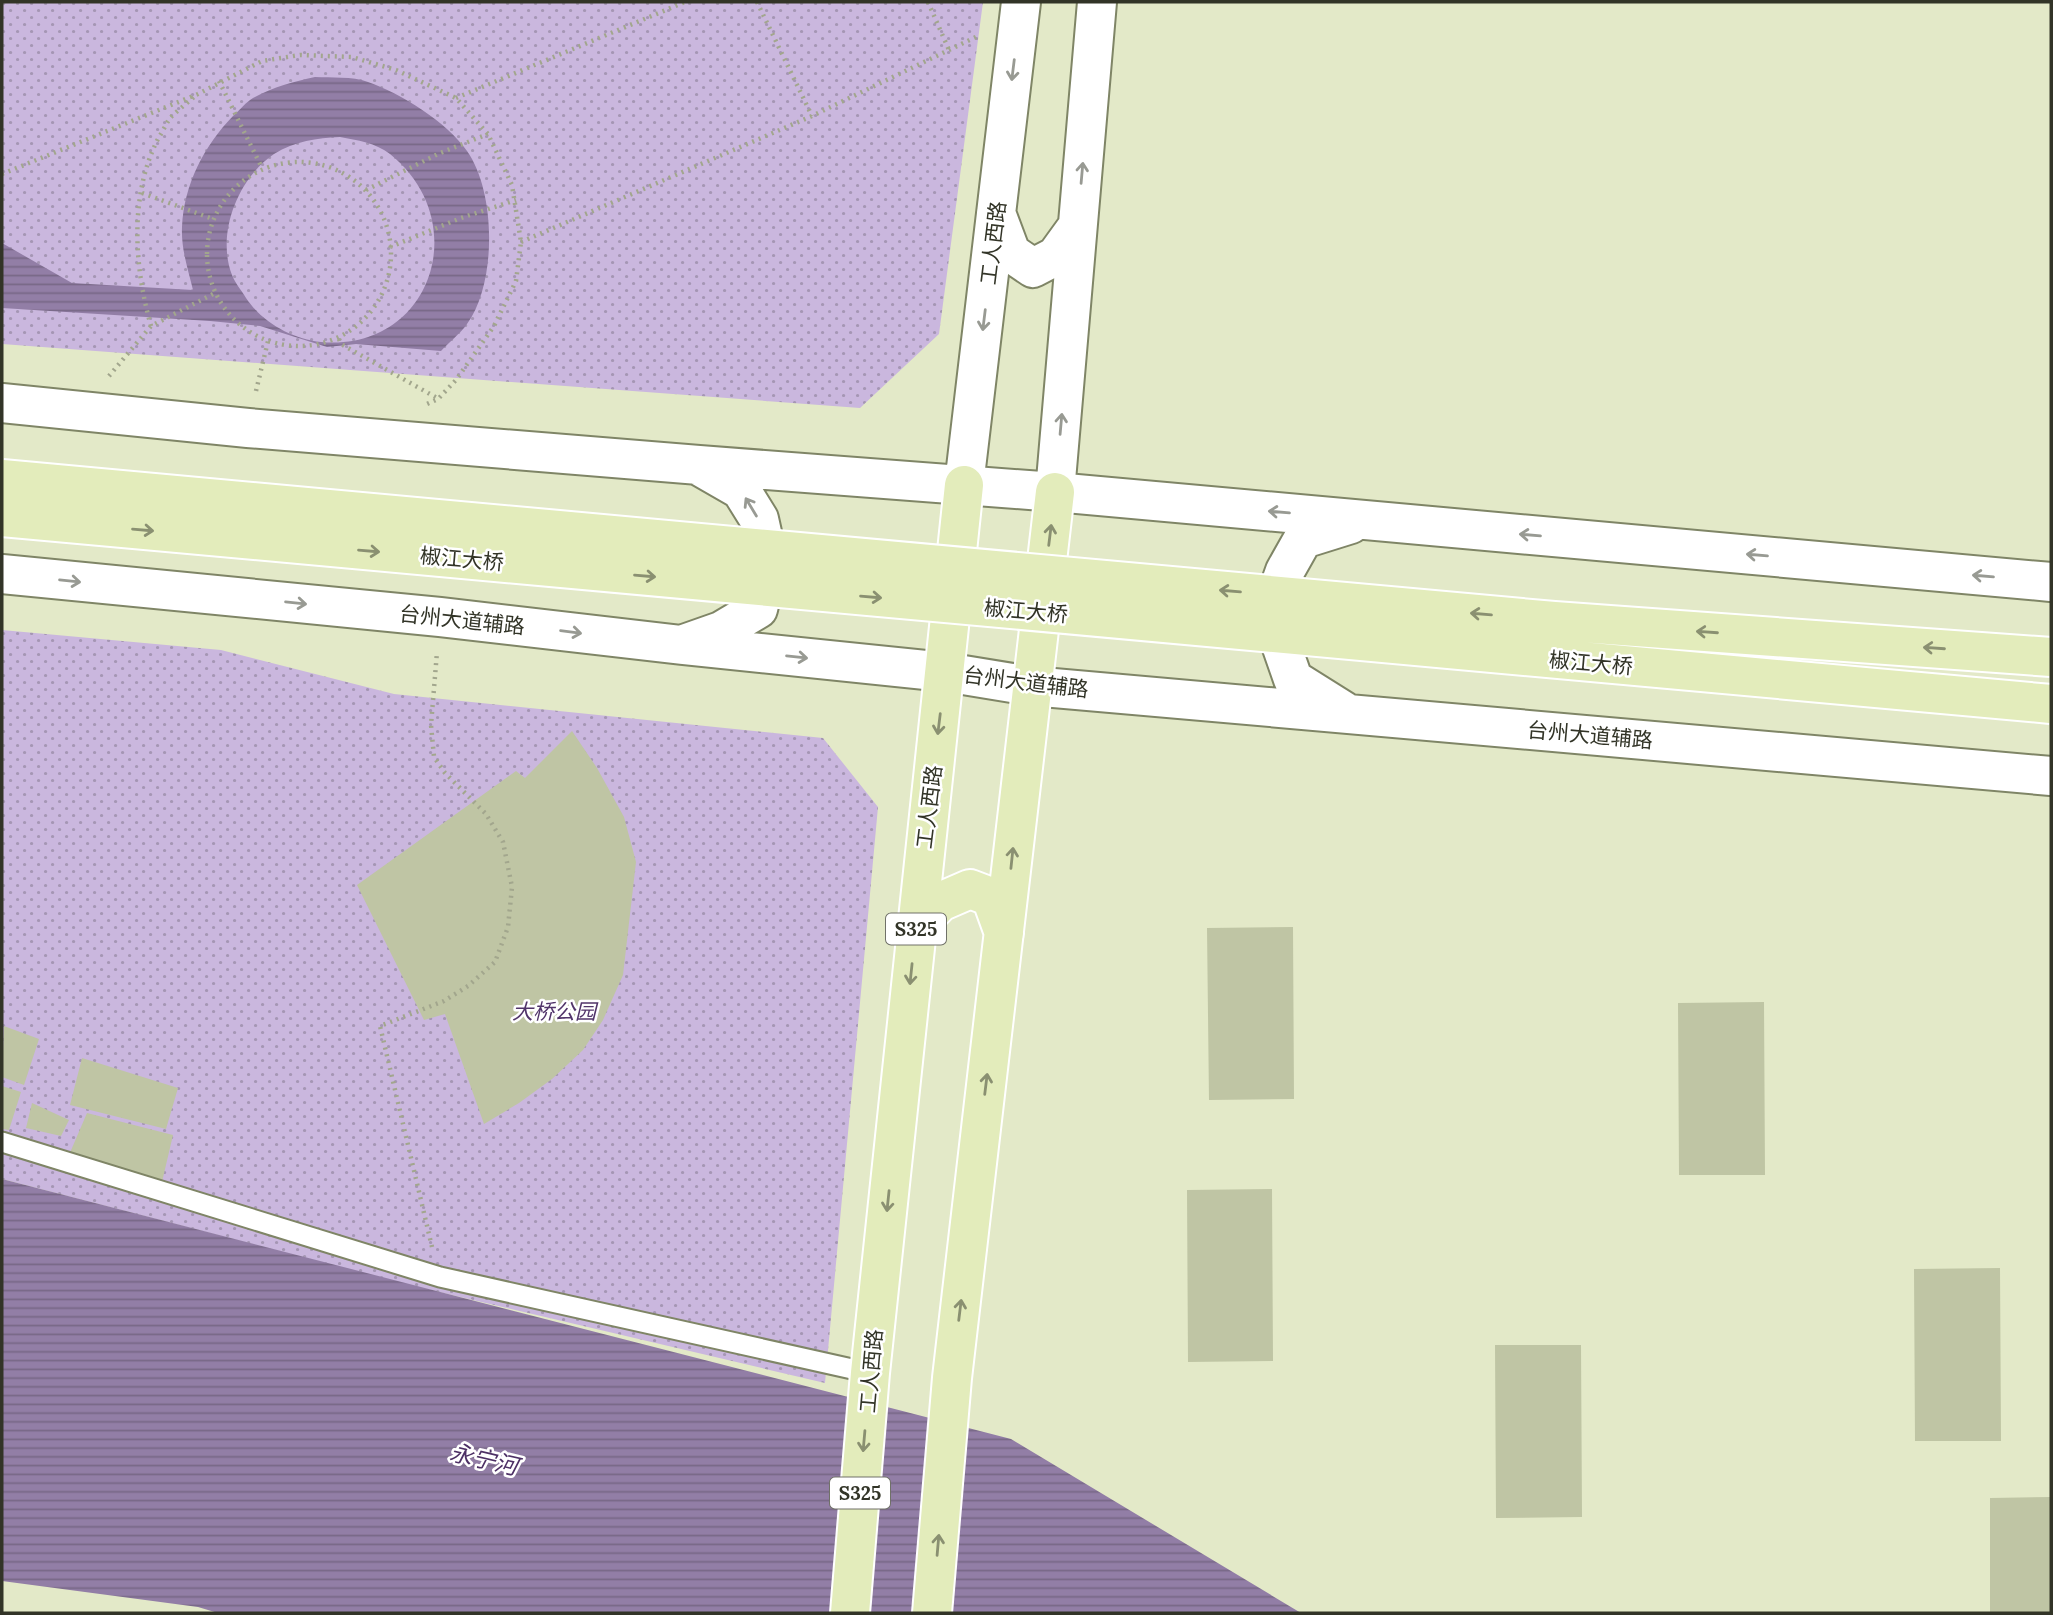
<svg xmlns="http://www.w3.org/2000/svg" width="2053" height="1615" viewBox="0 0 2053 1615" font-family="Lora,'Noto Sans SC',serif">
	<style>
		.grass { fill: url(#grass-dots) }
		.water { fill: url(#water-rules); fill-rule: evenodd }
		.building { fill: #bfc5a4 }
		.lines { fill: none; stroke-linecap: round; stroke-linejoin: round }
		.service-casing { stroke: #7f8566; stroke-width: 23 }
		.secondary-casing { stroke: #7f8566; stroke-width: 42 }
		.primary-casing { stroke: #fff; stroke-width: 42 }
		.path { stroke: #a2a68d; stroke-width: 4.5; stroke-dasharray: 2 5; stroke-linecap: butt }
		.service { stroke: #fff; stroke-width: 19 }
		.secondary { stroke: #fff; stroke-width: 38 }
		.primary { stroke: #e3ecbb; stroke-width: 38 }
		.primary-bridge-casing { stroke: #fff; stroke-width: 42; stroke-linecap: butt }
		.primary-bridge { stroke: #e3ecbb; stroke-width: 38 }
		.oneway { stroke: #989a93 }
		.oneway2 { stroke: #8a9071 }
		.labels { text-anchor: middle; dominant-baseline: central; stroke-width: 5; stroke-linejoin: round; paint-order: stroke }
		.shield { fill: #fff; stroke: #707168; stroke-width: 2 }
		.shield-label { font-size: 19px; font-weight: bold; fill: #323427 }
		.street-label { font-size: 21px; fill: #323427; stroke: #fff }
		.park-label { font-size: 21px; font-style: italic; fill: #51346a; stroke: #fff }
		.water-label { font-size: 23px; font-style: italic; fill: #4d3065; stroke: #fff }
	</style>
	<defs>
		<pattern id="grass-dots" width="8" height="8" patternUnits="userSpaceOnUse" patternTransform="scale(1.75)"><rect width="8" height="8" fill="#cab7de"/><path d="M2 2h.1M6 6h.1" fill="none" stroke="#a596b4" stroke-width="1.8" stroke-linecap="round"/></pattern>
		<pattern id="water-rules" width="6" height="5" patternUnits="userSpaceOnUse" patternTransform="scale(1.75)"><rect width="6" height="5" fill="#927ea6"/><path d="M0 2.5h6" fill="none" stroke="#786887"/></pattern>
	</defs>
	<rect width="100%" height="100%" fill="#e3e9c8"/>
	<path class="grass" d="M2,2H983L939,334L860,408L2,344Z
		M2,630L221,650L394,694L823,738L878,807L825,1383L414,1286L2,1179Z"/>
	<path class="water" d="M315,77C331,78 352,76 368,82C400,93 447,122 467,151C496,192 497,283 467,324C460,334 449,342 441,351L356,344L327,347L260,326L210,321L2,308V243L72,283L193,290C188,269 181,249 182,227C184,184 204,146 233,116C240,110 246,102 253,98C273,87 293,82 315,77ZM340,137C357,140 376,143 390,154C474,221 432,352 321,342C292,339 262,322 246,298C242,291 235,283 232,275C216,234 238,178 274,154C295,141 317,138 340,137Z
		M2,1179L1011,1439L1301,1613H218L198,1607L2,1581Z"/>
	<path class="building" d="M572,731L597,768L624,817L636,862L623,975L603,1020L583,1050L552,1079L519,1103L484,1124L445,1014L424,1020L357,885L516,771L525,778Z
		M1293,927L1294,1099L1209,1100L1207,928Z
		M1764,1002L1765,1175H1679L1678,1003Z
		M4,1026L39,1039L24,1085L2,1077Z
		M82,1058L178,1088L166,1129L70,1105Z
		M2,1086L21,1092L9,1130L2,1129Z
		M32,1103L69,1120L61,1136L26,1128Z
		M87,1113L173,1135L162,1182L69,1155Z
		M1272,1189L1273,1361L1188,1362L1187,1190Z
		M2000,1268L2001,1441H1915L1914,1269Z
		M1495,1345H1581L1582,1517L1496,1518Z
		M2051,1497V1613H1990V1498Z"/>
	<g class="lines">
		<defs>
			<path id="service" d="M2,1142L440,1277L870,1373"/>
			<path id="secondary" d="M996,213L1011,253L1033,268L1056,256L1077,227
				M2,403L248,428L699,465L1055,492L2051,582
				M964,485L1021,2
				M1055,492L1097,2
				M2,574L440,617L682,645L945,672L1031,686L2051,776
				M684,644L721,631L758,609L769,564L759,519L741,490L701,467
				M1344,711L1293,679L1270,613L1285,571L1303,539L1351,524"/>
			<path id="primary" d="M916,927L940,902L970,889L991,897L1004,933
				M850,1613L870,1373L964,485
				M932,1613L952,1378L1055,492"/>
		</defs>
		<use href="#service" class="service-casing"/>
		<use href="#secondary" class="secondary-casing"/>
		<use href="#primary" class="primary-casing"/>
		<path class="path" d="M757,2L812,116
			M928,2L949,50
			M219,81L262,168
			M456,98L685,2
			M207 254a92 92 0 1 1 184 0a92 92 0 1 1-184 0Z
			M2,174L198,94L262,61L300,55L352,57L396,70L456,98L488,134L512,185L521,242L516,281L494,326L456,380L438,399L427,404
			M366,190L440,153L488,134
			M142,193L213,219
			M521,242L812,116L980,35
			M390,247L461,218L516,200
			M151,326C134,266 129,194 159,137C163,131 166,124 170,118C177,111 186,104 194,97
			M339,339L341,344L437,398
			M109,376L151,326L215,293
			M256,391L268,341
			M432,1247L380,1026L444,1001L468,986L495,962L508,927L512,887L503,842L486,814L445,773L434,757L431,725L437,652"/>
		<use href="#service" class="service"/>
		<use href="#secondary" class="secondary"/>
		<use href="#primary" class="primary"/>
		<defs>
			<path id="primary-bridge" d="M2,479L1554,621L2051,657
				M2,517L2051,704"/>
		</defs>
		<use href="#primary-bridge" class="primary-bridge-casing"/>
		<use href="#primary-bridge" class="primary-bridge"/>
	</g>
	<defs><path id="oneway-shaft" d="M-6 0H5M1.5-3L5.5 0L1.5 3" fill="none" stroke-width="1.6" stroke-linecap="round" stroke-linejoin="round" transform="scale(1.75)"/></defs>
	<g class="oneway">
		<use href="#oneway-shaft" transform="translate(1013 70) rotate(97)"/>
		<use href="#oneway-shaft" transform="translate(1082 173) rotate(-85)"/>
		<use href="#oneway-shaft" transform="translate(984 320) rotate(97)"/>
		<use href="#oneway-shaft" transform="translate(1061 424) rotate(-85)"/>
		<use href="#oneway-shaft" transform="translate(751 507) rotate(-121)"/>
		<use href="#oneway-shaft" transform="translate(1279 512) rotate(-175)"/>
		<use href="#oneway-shaft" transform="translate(1530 535) rotate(-175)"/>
		<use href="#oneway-shaft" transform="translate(1757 555) rotate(-175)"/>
		<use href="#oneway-shaft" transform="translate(1983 576) rotate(-175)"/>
		<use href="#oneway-shaft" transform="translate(70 581) rotate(6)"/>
		<use href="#oneway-shaft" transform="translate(296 603) rotate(6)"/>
		<use href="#oneway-shaft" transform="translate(571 632) rotate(7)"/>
		<use href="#oneway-shaft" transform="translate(797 657) rotate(6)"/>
	</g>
	<g class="oneway2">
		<use href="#oneway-shaft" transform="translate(143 530) rotate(5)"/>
		<use href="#oneway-shaft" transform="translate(1050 535) rotate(-83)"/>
		<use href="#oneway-shaft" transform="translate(369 551) rotate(5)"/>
		<use href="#oneway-shaft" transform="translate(645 576) rotate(5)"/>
		<use href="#oneway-shaft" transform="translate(1230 591) rotate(-175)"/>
		<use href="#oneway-shaft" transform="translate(871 597) rotate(5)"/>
		<use href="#oneway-shaft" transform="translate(1481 614) rotate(-175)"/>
		<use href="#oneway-shaft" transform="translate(1707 632) rotate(-176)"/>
		<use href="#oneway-shaft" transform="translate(1934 648) rotate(-176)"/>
		<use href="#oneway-shaft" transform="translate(939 724) rotate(97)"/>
		<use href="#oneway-shaft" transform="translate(1012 858) rotate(-84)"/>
		<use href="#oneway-shaft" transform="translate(911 974) rotate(96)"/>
		<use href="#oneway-shaft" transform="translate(986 1084) rotate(-83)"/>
		<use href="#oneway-shaft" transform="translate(888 1201) rotate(96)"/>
		<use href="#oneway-shaft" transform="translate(960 1310) rotate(-83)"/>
		<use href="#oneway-shaft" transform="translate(864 1441) rotate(95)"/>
		<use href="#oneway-shaft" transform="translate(938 1545) rotate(-85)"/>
	</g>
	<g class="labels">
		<g class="shield">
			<rect x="886" y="913.5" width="60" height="31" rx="5"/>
			<rect x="830" y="1477.5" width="60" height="31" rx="5"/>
		</g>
		<g class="shield-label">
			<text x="916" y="929">S325</text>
			<text x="860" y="1493">S325</text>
		</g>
		<g class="street-label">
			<text transform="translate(993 243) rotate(-83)">工人西路</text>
			<text transform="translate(462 559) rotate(5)">椒江大桥</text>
			<text transform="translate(1026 611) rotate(5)">椒江大桥</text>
			<text transform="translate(462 620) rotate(6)">台州大道辅路</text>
			<text transform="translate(1591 663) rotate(5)">椒江大桥</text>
			<text transform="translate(1026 682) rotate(7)">台州大道辅路</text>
			<text transform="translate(1590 735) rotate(5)">台州大道辅路</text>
			<text transform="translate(929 807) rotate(-83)">工人西路</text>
			<text transform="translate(871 1371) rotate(-85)">工人西路</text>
		</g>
		<g class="park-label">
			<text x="554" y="1011">大桥公园</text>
		</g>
		<g class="water-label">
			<text transform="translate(484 1459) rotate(13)">永宁河</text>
		</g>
	</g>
	<rect width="2053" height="1615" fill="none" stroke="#323427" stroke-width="7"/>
</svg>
